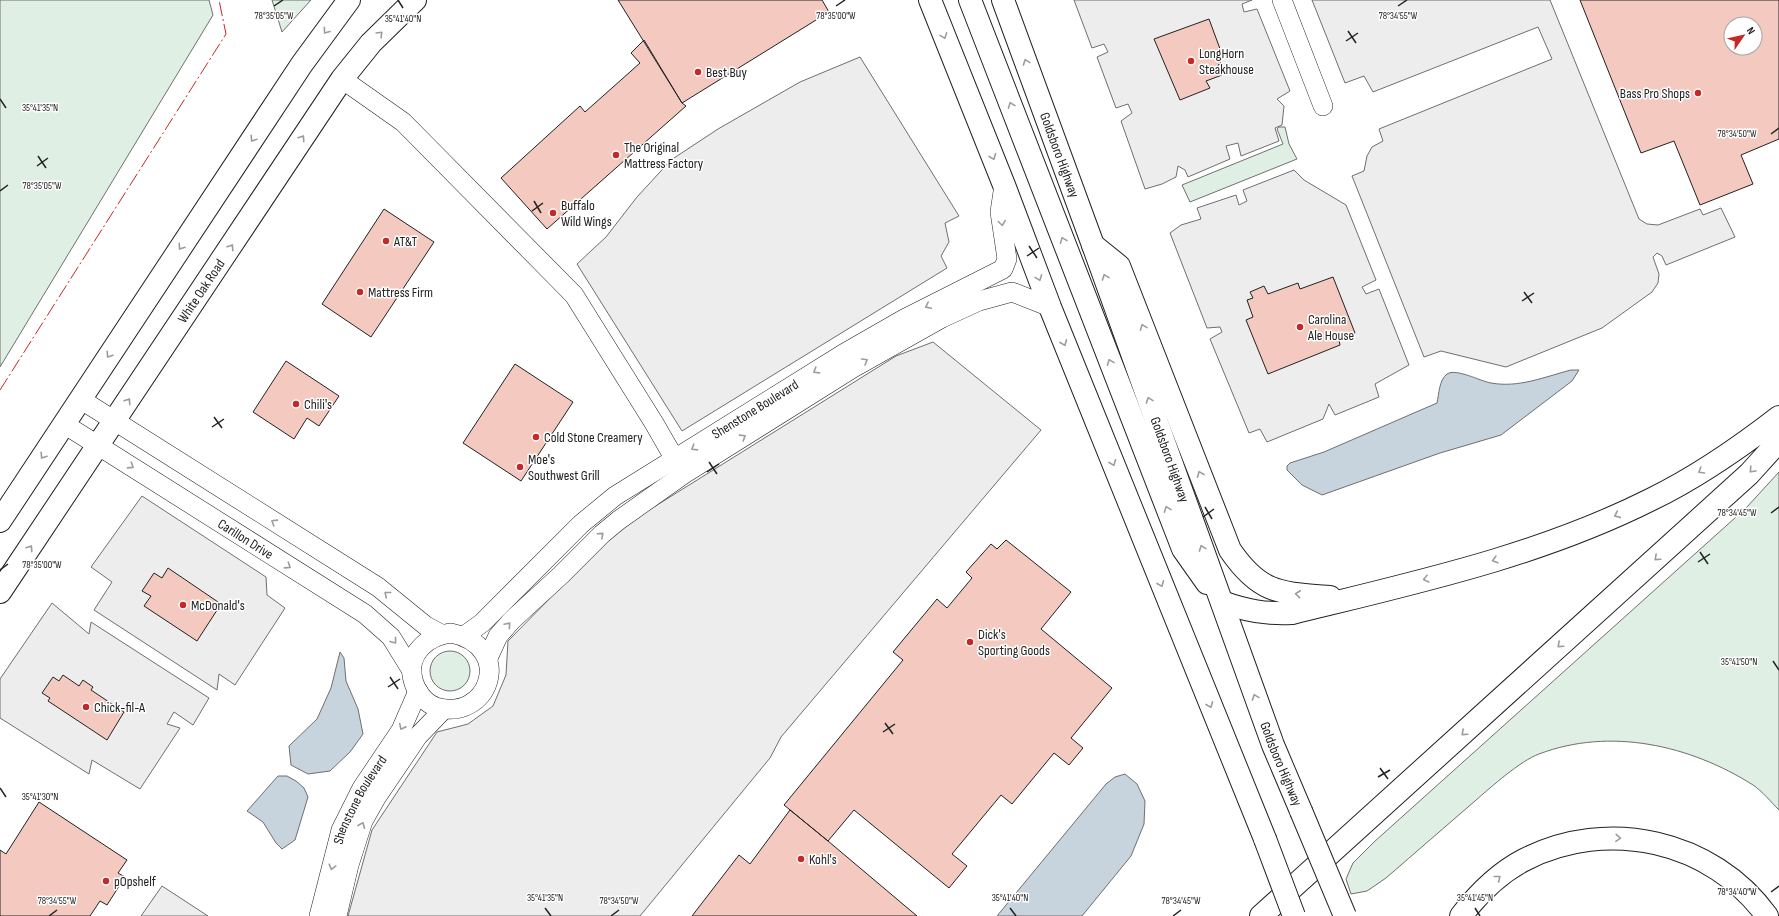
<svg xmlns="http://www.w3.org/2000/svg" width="1779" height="916" viewBox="0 0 1779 916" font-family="'Sofia Sans Condensed',sans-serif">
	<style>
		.green { fill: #e0efe3; stroke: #6f6f6f }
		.parking { fill: #ededed; stroke: #6f6f6f }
		.water { fill: #c7d3dd; stroke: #6f6f6f }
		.building { fill: #f3c9c0; stroke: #222; fill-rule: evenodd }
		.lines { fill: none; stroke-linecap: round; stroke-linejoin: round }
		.minor-casing { stroke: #222; stroke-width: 20 }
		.major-casing { stroke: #222; stroke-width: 24 }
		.highway-casing { stroke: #222; stroke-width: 24 }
		.minor { stroke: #fff; stroke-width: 19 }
		.major { stroke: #fff; stroke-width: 22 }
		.highway { stroke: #fff; stroke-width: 22 }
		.major-bridge-casing { stroke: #222; stroke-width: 24; stroke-linecap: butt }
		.major-bridge { stroke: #fff; stroke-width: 22 }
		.power { stroke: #c62828; stroke-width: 1; stroke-dasharray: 14 3 2 3; stroke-linecap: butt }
		.oneway { stroke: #9c9c9c }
		.ticks { fill: none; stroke: #222; stroke-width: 1.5 }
		.poi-dot { fill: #c62828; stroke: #fff; stroke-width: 1.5 }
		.labels { text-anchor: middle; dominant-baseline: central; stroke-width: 3; stroke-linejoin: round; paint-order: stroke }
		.poi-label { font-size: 14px; fill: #222; stroke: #fff; text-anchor: start }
		.street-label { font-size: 14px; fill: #222; stroke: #fff }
		.ticks-label { font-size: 10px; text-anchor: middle; fill: #222; stroke: #fff; stroke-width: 3; stroke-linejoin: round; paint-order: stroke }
	</style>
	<rect width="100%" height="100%" fill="#fff"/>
	<path class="green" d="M0,0H209L213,15L0,367Z
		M272,0H311L282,32Z
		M1279,127H1285L1289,144L1297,159L1190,202L1182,185L1283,144L1277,129Z
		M1779,472V810C1771,802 1762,791 1753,785C1690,745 1610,727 1539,754C1520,761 1491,787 1475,801C1446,826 1416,852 1386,878L1367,891L1351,894L1346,879L1353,863L1374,842L1746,508Z
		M430 671a20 20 0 1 1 40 0a20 20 0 1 1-40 0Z"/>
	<path class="parking" d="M1074,0H1252L1242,4L1244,12L1257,9L1290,91L1277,99L1284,106L1282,125L1275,128L1279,141L1241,156L1238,143L1226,146L1230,159L1188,177L1185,170L1178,166L1176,177L1162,184L1145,189L1121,121L1132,113L1128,104L1116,108L1097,57L1108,52L1104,44L1092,48Z
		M1312,0H1550L1639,219L1647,224L1658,225L1700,209L1703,215L1721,208L1735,237L1666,265L1662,256L1657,253L1653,257L1659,274L1658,283L1652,292L1602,328L1506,367L1441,351L1424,357L1352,176L1364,171L1367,156L1372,147L1383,141L1379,129L1552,59L1538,27L1373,92L1364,76L1345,83Z
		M860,57L959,216L945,223L949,242L941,256L947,268L682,431L577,264L606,237L637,197L671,160L718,129L800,82Z
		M1294,170L1304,180L1346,205L1376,280L1362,287L1366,294L1379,289L1409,365L1375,384L1379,397L1335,415L1329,404L1323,419L1267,442L1260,429L1249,433L1210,339L1222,332L1220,327L1207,328L1170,233L1181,225L1201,219L1197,208L1236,195L1239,205L1247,201L1243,190Z
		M933,342L1041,430L781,737L770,758L640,916H348L372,830L437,732L468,724L493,706L506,675L508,641L617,530L896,356Z
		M142,496L266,577L267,595L285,608L235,685L219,674L217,690L94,610L112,582L91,567Z
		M52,603L89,634L91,622L209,698L193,725L174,712L167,724L180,728L140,789L92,760L89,774L0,718V679Z
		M162,886L208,916H141Z"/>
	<path class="water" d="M1571,370H1579L1572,381L1501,435L1440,453L1322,495L1302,485L1287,470V466L1290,463L1324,452L1437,403C1439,394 1439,380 1447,374C1456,368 1480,381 1491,383C1519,388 1544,377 1571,370Z
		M340,652L344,658L346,681L358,709L363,734L350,752L330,771L308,774L291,765L289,746L317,719L331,688Z
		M1125,774L1137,784L1145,801L1144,824L1131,856L1082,916H997L1106,784L1115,777Z
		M278,776H287L296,781L304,788L308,797L295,840L282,849L276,843L263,822L247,811Z"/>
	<path class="building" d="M618,0H822L829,12L682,103Z
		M1580,0H1779V139L1741,155L1753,184L1700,205L1674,141L1641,153ZM1731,24H1755V48H1731Z
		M1209,19L1223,57L1219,59L1221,64L1218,65L1222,75L1206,81L1210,88L1180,100L1154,39Z
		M644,40L682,103L686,106L547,229L501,178L580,106L585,112L640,63L631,53Z
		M384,209L434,242L371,337L322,304Z
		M1333,277L1355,333L1339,340L1340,345L1268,374L1246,320L1253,317L1247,300L1253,298L1250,292L1264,286L1268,294L1298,283L1300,289Z
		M286,361L339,396L319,426L307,418L294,439L253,412Z
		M515,364L573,402L521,481L463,443Z
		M1006,540L1071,592L1041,629L1112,688L1071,738L1083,748L1069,765L1054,753L1012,804L1001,795L952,854L967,866L949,888L854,810L828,841L784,805L903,660L893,652L937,599L947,608L972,578L966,572L991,544L997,549Z
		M168,568L221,604L197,641L144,606L151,596L142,591L154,573L162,578Z
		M63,675L79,686L83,680L93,687L91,690L124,712L107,740L48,701L50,698L42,693L53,677L59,681Z
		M39,802L127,860L118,873L125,877L107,905L100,901L90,916H0V850L6,854Z
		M790,810L828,841L917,916H692L739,855L750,864Z"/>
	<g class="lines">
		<defs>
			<g id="minor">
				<path d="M1282,0L1323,106"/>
				<path d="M342,79L403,122L413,132L574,295L654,423L681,470"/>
				<path d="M80,399L378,587L426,626L441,634"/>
				<path id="s1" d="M64,424L365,614L391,637L412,671"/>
				<path d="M451,633C517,647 488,723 436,707C425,703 416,692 413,680C406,654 427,636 451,633Z"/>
				<path id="s2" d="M464,636L482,623L581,524L615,496L843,354L904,319L1003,269L1007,259L1000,212L1004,185"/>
				<path d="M488,658L498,636L512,620L561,575L602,534L619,520L684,474L853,368L942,318L979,301L1012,292L1050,307"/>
				<path id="s3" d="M319,916L341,830L362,788L401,730L418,691"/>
				<path d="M337,916L349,865L363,821L376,798L418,736L444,709"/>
			</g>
			<g id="major">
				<path d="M930,0L1004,185L1050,307L1265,839"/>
				<path d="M970,0L1183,549L1207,583"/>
				<path id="s4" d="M1003,0L1093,245L1273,745L1301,811"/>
				<path d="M0,521L302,64L349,0"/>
				<path id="s5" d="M0,592L342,79L371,43L415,0"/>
			</g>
			<path id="highway" d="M1093,245L1119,266L1230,550C1260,594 1280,593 1330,597
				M1222,602C1247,611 1265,614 1292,613C1414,583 1539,556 1652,499C1697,477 1739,448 1779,417
				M1261,916L1749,474L1779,441
				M1461,916C1478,894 1499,873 1524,860C1607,817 1712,840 1767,916"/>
		</defs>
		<use href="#minor" class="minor-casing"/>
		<use href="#major" class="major-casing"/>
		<use href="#highway" class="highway-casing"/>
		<use href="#minor" class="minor"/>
		<use href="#major" class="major"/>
		<use href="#highway" class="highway"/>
		<defs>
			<path id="major-bridge" d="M1301,811L1345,916
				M1265,839L1294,916"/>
		</defs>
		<use href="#major-bridge" class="major-bridge-casing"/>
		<use href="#major-bridge" class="major-bridge"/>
		<path class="power" d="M0,390L226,34L219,0"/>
	</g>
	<defs><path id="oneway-chevron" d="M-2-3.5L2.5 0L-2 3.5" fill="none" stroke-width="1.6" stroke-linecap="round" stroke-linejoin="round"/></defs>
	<g class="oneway">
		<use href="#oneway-chevron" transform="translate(326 31) rotate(126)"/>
		<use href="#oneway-chevron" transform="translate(380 34) rotate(-45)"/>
		<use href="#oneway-chevron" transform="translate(944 36) rotate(69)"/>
		<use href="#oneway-chevron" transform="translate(1026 62) rotate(-110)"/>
		<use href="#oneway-chevron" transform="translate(1011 105) rotate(-111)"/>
		<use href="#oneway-chevron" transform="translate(302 138) rotate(-56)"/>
		<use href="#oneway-chevron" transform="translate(253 139) rotate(123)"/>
		<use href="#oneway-chevron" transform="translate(993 157) rotate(68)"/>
		<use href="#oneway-chevron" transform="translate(1002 223) rotate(82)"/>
		<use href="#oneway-chevron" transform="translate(1063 240) rotate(-111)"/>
		<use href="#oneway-chevron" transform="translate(181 247) rotate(124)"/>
		<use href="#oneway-chevron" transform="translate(231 247) rotate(-56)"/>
		<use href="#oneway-chevron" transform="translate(1105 277) rotate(-110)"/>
		<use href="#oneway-chevron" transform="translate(1039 278) rotate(69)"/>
		<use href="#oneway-chevron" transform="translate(928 306) rotate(153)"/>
		<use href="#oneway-chevron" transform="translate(1143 327) rotate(-111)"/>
		<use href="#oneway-chevron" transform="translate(1064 343) rotate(68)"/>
		<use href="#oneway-chevron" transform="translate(109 355) rotate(123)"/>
		<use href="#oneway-chevron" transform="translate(865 361) rotate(-30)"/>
		<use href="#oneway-chevron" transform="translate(1110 362) rotate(-111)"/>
		<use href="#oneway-chevron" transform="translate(816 371) rotate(148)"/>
		<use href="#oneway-chevron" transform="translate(1149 400) rotate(-110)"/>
		<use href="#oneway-chevron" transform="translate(128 401) rotate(-56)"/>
		<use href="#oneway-chevron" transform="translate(743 437) rotate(-32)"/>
		<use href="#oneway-chevron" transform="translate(694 448) rotate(148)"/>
		<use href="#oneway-chevron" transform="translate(43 456) rotate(123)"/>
		<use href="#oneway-chevron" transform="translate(1113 463) rotate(68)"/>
		<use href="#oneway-chevron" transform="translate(131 466) rotate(33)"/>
		<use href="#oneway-chevron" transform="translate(1752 470) rotate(133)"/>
		<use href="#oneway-chevron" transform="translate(1701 471) rotate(149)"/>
		<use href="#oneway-chevron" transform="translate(1200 474) rotate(-112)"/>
		<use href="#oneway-chevron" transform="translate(1167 509) rotate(-111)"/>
		<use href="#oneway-chevron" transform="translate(1617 515) rotate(156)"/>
		<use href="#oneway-chevron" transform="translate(274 522) rotate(-148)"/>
		<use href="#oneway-chevron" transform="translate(601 535) rotate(-42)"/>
		<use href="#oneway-chevron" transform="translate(30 548) rotate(-56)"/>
		<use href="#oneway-chevron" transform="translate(1202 548) rotate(-110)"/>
		<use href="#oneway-chevron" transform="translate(1657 558) rotate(138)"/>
		<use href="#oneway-chevron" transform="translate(1495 560) rotate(164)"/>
		<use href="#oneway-chevron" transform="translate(288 566) rotate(33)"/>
		<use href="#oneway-chevron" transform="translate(1426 579) rotate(166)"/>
		<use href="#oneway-chevron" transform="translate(1161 584) rotate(68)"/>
		<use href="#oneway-chevron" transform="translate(387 594) rotate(-141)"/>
		<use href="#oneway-chevron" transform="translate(1298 594) rotate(-174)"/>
		<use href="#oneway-chevron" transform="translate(508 625) rotate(-49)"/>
		<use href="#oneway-chevron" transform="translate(394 641) rotate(53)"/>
		<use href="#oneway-chevron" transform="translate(1560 645) rotate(138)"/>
		<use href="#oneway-chevron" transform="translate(1255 697) rotate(-110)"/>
		<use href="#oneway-chevron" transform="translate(1210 705) rotate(68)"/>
		<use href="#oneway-chevron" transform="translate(402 727) rotate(116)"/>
		<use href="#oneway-chevron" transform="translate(1464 733) rotate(138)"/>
		<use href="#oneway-chevron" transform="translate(362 825) rotate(-68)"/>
		<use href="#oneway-chevron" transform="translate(1618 838) rotate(2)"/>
		<use href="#oneway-chevron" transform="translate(332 867) rotate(105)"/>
		<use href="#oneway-chevron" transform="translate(1498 878) rotate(-39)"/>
	</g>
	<path class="ticks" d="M398,0L403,8M274,6L283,0M836,6L845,0M1398,6L1407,0M1348,31L1356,43M1346,41L1358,33M0,99L6,108M1771,134L1779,128M38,156L46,168M37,166L48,158M0,191L8,185M534,201L541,213M532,211L543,203M1029,246L1037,258M1027,256L1039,248M1524,292L1532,303M1522,301L1534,293M214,417L222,428M212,427L224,419M709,462L717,474M707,472L719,464M1205,507L1212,519M1771,513L1779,507M1203,517L1214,509M1700,552L1708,564M1698,562L1710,554M0,570L8,564M1773,661L1779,670M390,677L398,689M388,687L400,679M885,723L893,734M883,732L895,724M1380,768L1388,779M1378,777L1390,770M0,788L6,797M1771,892L1779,886M545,908L551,916M1010,908L1016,916M1475,908L1480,916M49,916L57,910M611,916L619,910M1173,916L1181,910"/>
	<g class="poi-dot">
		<circle cx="1191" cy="61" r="4"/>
		<circle cx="698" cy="72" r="4"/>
		<circle cx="1698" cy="93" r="4"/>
		<circle cx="616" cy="155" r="4"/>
		<circle cx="553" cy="213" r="4"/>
		<circle cx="386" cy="241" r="4"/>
		<circle cx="360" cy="292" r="4"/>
		<circle cx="1300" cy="327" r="4"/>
		<circle cx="296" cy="404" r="4"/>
		<circle cx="536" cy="437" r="4"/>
		<circle cx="520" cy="467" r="4"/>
		<circle cx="183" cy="605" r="4"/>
		<circle cx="970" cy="642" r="4"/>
		<circle cx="86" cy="707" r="4"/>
		<circle cx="801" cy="859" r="4"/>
		<circle cx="106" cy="881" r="4"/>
	</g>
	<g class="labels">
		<g class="poi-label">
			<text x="1199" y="53">LongHorn<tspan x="1199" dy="16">Steakhouse</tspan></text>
			<text x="706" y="72">Best Buy</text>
			<text x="1690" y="93" text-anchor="end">Bass Pro Shops</text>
			<text x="624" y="147">The Original<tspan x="624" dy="16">Mattress Factory</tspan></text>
			<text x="561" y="205">Buffalo<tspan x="561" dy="16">Wild Wings</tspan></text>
			<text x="394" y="241">AT&amp;T</text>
			<text x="368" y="292">Mattress Firm</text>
			<text x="1308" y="319">Carolina<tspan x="1308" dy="16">Ale House</tspan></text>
			<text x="304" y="404">Chili's</text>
			<text x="544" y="437">Cold Stone Creamery</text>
			<text x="528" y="459">Moe's<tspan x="528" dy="16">Southwest Grill</tspan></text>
			<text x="191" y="605">McDonald's</text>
			<text x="978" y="634">Dick's<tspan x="978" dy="16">Sporting Goods</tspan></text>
			<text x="94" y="707">Chick-fil-A</text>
			<text x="809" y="859">Kohl's</text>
			<text x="114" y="881">pOpshelf</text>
		</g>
		<g class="street-label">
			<text stroke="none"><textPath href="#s4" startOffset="165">Goldsboro Highway</textPath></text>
			<text stroke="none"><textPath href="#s5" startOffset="362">White Oak Road</textPath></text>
			<text stroke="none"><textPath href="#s2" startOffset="371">Shenstone Boulevard</textPath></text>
			<text stroke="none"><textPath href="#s4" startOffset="489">Goldsboro Highway</textPath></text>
			<text stroke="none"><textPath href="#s1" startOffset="215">Carillon Drive</textPath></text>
			<text stroke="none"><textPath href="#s4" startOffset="813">Goldsboro Highway</textPath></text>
			<text stroke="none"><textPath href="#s3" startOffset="124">Shenstone Boulevard</textPath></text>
		</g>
	</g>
	<g class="ticks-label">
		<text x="274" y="19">78°35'05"W</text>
		<text x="1398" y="19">78°34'55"W</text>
		<text x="836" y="19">78°35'00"W</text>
		<text x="403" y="22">35°41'40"N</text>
		<text x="40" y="111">35°41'35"N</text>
		<text x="1737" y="137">78°34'50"W</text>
		<text x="42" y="189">78°35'05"W</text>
		<text x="1737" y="516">78°34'45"W</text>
		<text x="42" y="568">78°35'00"W</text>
		<text x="1739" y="665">35°41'50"N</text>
		<text x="40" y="800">35°41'30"N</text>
		<text x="1737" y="895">78°34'40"W</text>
		<text x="545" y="901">35°41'35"N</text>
		<text x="1010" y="901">35°41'40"N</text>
		<text x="1475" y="901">35°41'45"N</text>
		<text x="57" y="904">78°34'55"W</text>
		<text x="619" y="904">78°34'50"W</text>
		<text x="1181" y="904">78°34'45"W</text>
	</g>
	<g transform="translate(1743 36) rotate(56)"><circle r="19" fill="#ffffff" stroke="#a7a7a7"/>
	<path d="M0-3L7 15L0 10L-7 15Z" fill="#c62828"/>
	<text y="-6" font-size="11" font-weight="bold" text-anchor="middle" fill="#222222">N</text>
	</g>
</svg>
